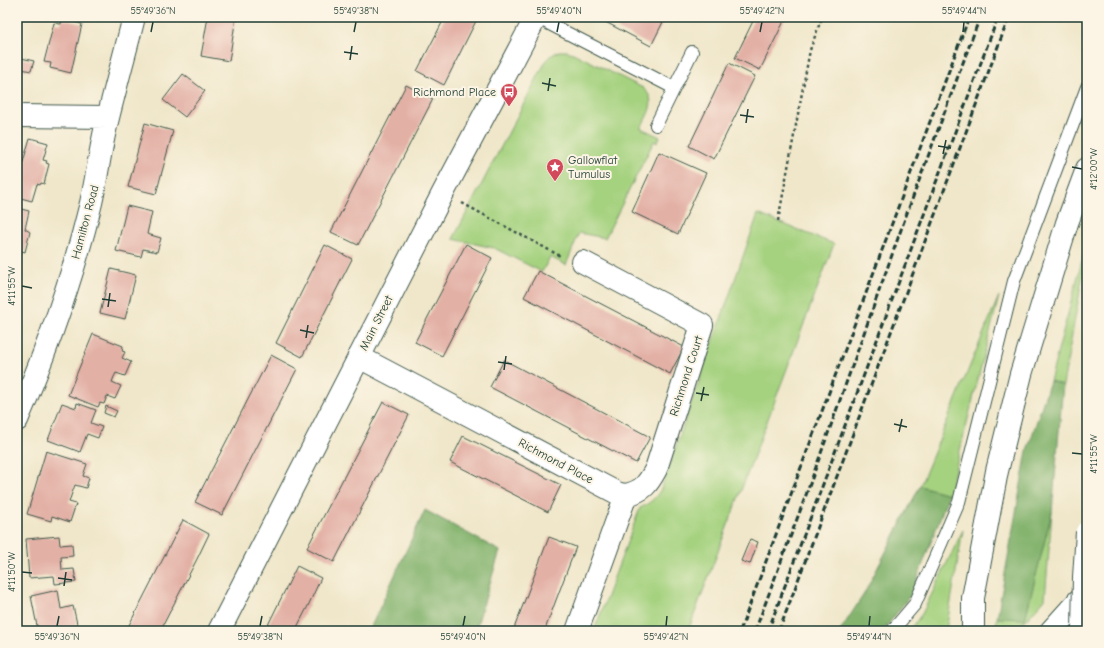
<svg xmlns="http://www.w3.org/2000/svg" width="1104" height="648" viewBox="0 0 1104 648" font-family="'Comic Neue',sans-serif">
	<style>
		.green { fill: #a5d27f; stroke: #62885a }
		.forest { fill: #84b46e; stroke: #527851 }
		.building { fill: #e3b0a6 }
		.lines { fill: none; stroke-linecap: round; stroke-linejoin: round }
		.lane-casing { stroke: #3e564a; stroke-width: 14 }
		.street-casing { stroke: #3e564a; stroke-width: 24 }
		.secondary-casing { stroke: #3e564a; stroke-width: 24 }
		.primary-casing { stroke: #3e564a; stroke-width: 24 }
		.highway-casing { stroke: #3e564a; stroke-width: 24 }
		.path { stroke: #3e564a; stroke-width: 2.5; stroke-dasharray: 3 3; stroke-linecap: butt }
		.lane { stroke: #fff; stroke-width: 12 }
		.street { stroke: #fff; stroke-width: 22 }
		.secondary { stroke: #fff; stroke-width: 22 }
		.primary { stroke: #fff; stroke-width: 22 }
		.highway { stroke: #fff; stroke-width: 22 }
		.rail { stroke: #1f3d34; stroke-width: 3; stroke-dasharray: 6 3; stroke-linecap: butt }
		.highway-bridge-casing { stroke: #3e564a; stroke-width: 24; stroke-linecap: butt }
		.highway-bridge { stroke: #fff; stroke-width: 22 }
		.ticks { fill: none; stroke: #1f3d34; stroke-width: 1.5 }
		.labels { text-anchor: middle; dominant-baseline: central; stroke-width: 4; stroke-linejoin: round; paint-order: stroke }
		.poi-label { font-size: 12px; fill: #1f3d34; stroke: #fcf5e5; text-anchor: end }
		.street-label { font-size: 12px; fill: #1f3d34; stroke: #fcf5e5 }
		.neatline { fill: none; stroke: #1f3d34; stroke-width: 1.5 }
		.ticks-label { font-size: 10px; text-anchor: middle; fill: #1f3d34 }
	</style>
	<rect width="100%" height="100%" fill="#fcf5e5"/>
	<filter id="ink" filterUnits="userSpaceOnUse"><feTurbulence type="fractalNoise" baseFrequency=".025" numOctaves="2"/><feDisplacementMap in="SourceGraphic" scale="8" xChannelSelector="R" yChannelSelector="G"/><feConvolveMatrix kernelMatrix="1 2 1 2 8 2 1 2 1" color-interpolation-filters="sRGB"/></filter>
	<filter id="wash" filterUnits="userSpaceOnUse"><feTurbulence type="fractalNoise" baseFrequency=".012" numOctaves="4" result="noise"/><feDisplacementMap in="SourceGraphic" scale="16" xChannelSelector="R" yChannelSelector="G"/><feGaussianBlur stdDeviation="0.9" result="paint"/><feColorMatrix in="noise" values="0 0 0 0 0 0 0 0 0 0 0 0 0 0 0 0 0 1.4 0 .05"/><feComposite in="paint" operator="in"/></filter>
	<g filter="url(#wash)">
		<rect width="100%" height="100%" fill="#f0e7ca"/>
		<path class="green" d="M559,51H567L573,53L643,88C658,101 648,113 641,128L660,137L657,143L654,141L605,238L579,233L566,265L550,257L542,272L494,248L453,239L546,61L552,55Z
			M758,214L834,244L688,631H594L640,508C650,503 655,499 661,489Z
			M1087,242V252L1063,385L1050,381Z
			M999,296L949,494L920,486Z
			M1052,512L1045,599L1026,620L1013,631H995L997,618L1025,619Z
			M963,530L947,625L944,631H909L922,614Z"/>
		<path class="forest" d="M1050,381L1063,385L1052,512L1025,619L997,618L1027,451Z
			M920,486L949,494L912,593L883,631H840L864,594Z
			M425,510L500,551L475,631H369Z"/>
		<g id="blocks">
			<path class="building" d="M208,17H236L229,61L201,56Z
				M445,17H478L444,85L417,71Z
				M596,17H658L664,20L651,46Z
				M755,17H786L760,70L735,58Z
				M62,19L82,24L71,73L50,68L51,63L44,62L54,23L61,24Z
				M17,57L34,61L31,71L17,68Z
				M729,63L755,76L714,159L689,146Z
				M183,74L205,91L185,117L163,100Z
				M406,85L433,99L358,245L331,232Z
				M145,123L173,131L156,194L128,187Z
				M30,138L48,143L43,160L47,161L46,163L49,164L44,184L41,183L40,185L37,184L32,201L17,197V188L19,179H18Z
				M659,152L706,173L678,234L632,212Z
				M127,206L152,212L147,234L161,238L157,252L143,249L141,257L116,251Z
				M17,208L29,211L25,229L30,232L25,252L22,251L21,254L18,253L17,256Z
				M466,244L492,258L442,356L415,342Z
				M325,245L352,259L302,357L276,343Z
				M111,269L136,275L125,319L100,313Z
				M538,271L684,347L670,374L524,297Z
				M93,334L123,346L122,351L125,352L122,358L131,362L125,376L116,373L114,377L112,382L121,386L115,399L107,396L104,404L100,403L98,407L68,395Z
				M271,355L297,369L222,515L195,502Z
				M504,360L650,437L636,463L490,387Z
				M383,402L409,415L334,562L307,548Z
				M62,403L76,408L77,403L96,410L91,423L102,427L98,438L87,434L80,452L48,440Z
				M106,406L117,411L114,417L104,413Z
				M463,436L561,485L548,512L450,462Z
				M46,451L87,464L83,476L89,478L86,488L75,485L72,493L69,502L76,504L70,522L52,516L51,521L27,514Z
				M183,520L209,534L197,559L160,631H126Z
				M59,536L60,545L72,544L73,556L61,557L62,570L74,569L76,582L55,584L54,576L29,578L26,539Z
				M549,537L576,547L547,624L545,631H513Z
				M750,539L758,542L750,564L741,561Z
				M297,566L321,578L308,606L295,631H265Z
				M58,590L61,609L73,606L78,628L62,631L61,627L38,631L31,596Z"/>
		</g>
	</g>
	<g filter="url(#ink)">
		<use href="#blocks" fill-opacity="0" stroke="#3e564a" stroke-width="1"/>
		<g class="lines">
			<defs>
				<path id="lane" d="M536,17L674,88
					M656,125L692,52
					M892,631L915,604L959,502L1014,281L1087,87"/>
				<path id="street" d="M17,116L108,117
					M583,262L702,325L656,469C648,484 643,491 626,495
					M359,357L619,494L626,495L577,631
					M17,420C47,350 73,277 91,203C97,177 100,151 106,126C115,89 125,53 134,17"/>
				<path id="secondary" d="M219,631L443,193L536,17"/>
				<path id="primary" d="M1051,631L1087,591"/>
				<path id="highway" d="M973,631V598L997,471L1021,374L1067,223L1087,169"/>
			</defs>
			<use href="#lane" class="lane-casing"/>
			<use href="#street" class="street-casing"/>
			<use href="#secondary" class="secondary-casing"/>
			<use href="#primary" class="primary-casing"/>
			<use href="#highway" class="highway-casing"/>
			<path class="path" d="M462,203L562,257
				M778,221L810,50L822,17"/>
			<use href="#lane" class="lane"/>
			<use href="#street" class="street"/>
			<use href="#secondary" class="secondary"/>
			<use href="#primary" class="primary"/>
			<use href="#highway" class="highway"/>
			<path class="rail" d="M740,631L969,17
				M755,631L806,495L907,213L980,17
				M768,631L998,17
				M779,631L1009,17"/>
			<defs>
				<path id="highway-bridge" d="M1083,631L1084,577L1087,532"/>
			</defs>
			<use href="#highway-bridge" class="highway-bridge-casing"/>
			<use href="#highway-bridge" class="highway-bridge"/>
		</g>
	</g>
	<path class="ticks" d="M151,32L153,22M354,32L356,22M557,32L559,22M760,32L762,22M963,32L964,22M344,52L358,54M350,60L352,46M542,83L556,86M548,91L550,78M740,115L754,117M746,123L748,109M938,146L951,148M943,154L946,140M1072,167L1082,169M22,286L32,288M102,299L116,301M108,307L110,293M300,330L314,333M306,338L308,325M498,362L512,364M504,370L506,356M696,393L709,395M701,401L704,387M894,424L907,427M899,432L902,419M1072,453L1082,454M22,572L32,573M58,578L72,580M64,586L66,572M57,626L59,616M260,626L262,616M463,626L465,616M666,626L667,616M869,626L870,616"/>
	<defs>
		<symbol id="bus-pin" viewBox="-11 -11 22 30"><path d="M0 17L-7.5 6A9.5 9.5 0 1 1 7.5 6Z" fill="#d1495b" stroke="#fcf5e5"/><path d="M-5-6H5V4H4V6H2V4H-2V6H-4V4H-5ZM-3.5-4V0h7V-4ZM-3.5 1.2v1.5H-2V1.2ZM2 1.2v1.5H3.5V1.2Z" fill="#fff"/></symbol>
		<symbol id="sight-pin" viewBox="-11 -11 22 30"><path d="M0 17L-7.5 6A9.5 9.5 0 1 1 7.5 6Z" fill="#d1495b" stroke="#fcf5e5"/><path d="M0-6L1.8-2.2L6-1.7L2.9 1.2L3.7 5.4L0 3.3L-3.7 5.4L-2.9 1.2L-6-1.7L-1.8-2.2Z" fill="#fff"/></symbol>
	</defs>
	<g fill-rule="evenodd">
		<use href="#bus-pin" x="499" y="82" width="20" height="27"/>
		<use href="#sight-pin" x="545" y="157" width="20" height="27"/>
	</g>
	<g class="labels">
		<g class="poi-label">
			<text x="496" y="92">Richmond Place</text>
			<text x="568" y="160" text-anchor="start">Gallowflat<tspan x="568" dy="14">Tumulus</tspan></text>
		</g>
		<g class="street-label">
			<text transform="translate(85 222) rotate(-75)">Hamilton Road</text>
			<text transform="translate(376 323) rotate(-63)">Main Street</text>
			<text transform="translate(686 376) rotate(-72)">Richmond Court</text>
			<text transform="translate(556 461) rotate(28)">Richmond Place</text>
		</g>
	</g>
	<rect width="1104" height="648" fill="none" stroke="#fcf5e5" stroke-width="44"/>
	<rect x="22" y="22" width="1060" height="604" class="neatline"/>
	<g class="ticks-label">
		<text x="153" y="14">55°49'36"N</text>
		<text x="356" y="14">55°49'38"N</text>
		<text x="559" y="14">55°49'40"N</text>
		<text x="762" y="14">55°49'42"N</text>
		<text x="964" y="14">55°49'44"N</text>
		<text transform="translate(1093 169) rotate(-90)" y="4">4°12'00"W</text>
		<text transform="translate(11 286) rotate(-90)" y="4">4°11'55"W</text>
		<text transform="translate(1093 454) rotate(-90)" y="4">4°11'55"W</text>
		<text transform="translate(11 572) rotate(-90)" y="4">4°11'50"W</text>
		<text x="57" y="640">55°49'36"N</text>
		<text x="260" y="640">55°49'38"N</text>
		<text x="463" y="640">55°49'40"N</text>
		<text x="666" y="640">55°49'42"N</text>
		<text x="869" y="640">55°49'44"N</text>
	</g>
</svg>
